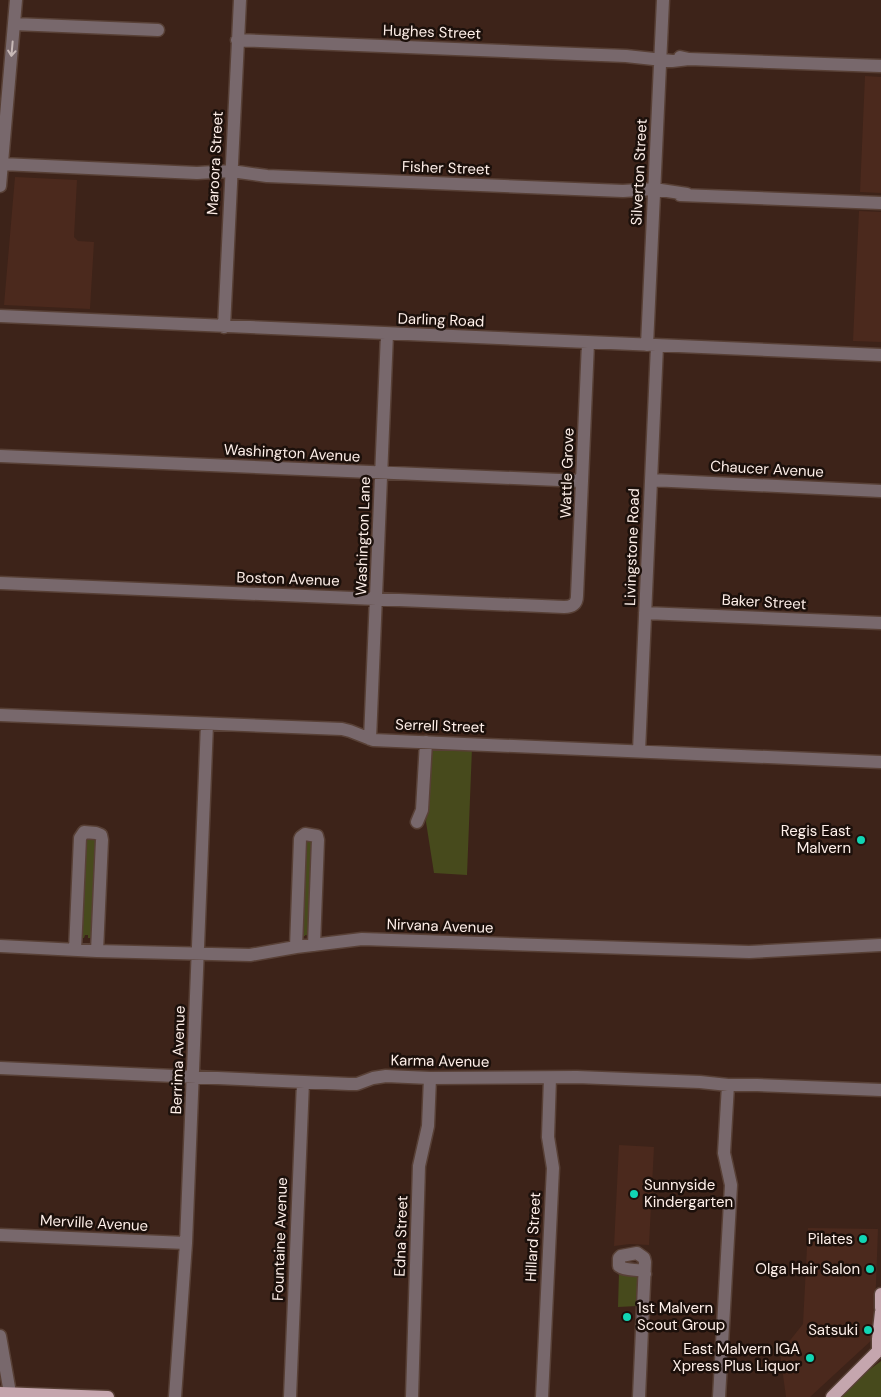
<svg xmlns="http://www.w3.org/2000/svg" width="881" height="1397" viewBox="0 0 881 1397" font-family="'DM Sans',sans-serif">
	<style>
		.built { fill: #4b291d }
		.green { fill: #474a1c }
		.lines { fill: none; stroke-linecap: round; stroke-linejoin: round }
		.minor-casing { stroke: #584036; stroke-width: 15 }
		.major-casing { stroke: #584036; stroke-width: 15 }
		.minor { stroke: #78686c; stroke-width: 12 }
		.major { stroke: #c5a6ae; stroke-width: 12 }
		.oneway { stroke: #c8b9b7 }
		.poi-dot { fill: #11d5b4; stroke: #1c100b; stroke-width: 2 }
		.labels { text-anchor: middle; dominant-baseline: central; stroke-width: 5; stroke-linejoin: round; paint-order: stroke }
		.street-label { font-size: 15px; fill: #feefe9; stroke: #1c100b }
		.poi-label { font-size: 15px; fill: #feefe9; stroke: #1c100b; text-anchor: end }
	</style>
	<rect width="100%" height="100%" fill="#3d2319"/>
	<path class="built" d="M865,76L881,77V193L860,192Z
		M15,177L77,180L74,237L78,241L94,242L90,309L4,305Z
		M859,211L881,212V342L853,341Z
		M619,1145L654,1147L649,1245L630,1244L614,1246Z
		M808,1228L878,1229L874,1338L810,1397H786L780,1353L803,1324Z"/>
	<path class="green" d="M432,746L472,748L467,875L434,873L426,822Z
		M89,837L97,840L94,938H88V935H85L84,938H78L82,844Z
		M313,837L311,936L305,935V936L300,937L304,842Z
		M619,1272L639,1273L637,1306L618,1307Z
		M881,1361V1397H841L861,1376Z"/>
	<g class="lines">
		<defs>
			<path id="minor" d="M14,24L158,30
				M237,40L626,56L672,61L689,59
				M680,57L689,59L881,66
				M2,164L197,173L231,171L267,176L623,191L654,189L687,194
				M0,186L16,0
				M680,195L881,203
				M0,316L881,355
				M224,327L240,0
				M647,345L663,0
				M0,456L582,481
				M651,480L881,491
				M0,583L564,607C572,607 577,604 577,596L588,343
				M645,613L881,623
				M0,715L342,729L350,731L373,740L881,762
				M370,739L387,334
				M639,751L657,346
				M417,822L422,810L426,742
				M0,946L97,951L250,955L296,947L362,939L749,952L881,945
				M296,947L300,839L301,837L305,834L317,836L318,840L314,945
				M75,950L80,838L84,832L96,833L101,835L102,840L97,951
				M0,1068L349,1084H357L373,1078L386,1076L430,1078L577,1077L700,1082L728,1085H757L881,1090
				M0,1235L186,1243
				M0,1336L10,1393
				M175,1397L186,1243L207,724
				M290,1397L303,1082
				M412,1397L419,1166L428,1126L430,1078
				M542,1397L553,1168L548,1137L550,1078
				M639,1397L645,1262L644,1258L637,1253L621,1256L619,1258V1266C625,1271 636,1269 644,1271L645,1274
				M719,1397L731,1185L724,1153L728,1085"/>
			<path id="major" d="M881,1294V1308
				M878,1350V1339L881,1312
				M0,1393L108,1397
				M832,1397L881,1348"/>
		</defs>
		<use href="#minor" class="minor-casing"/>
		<use href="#major" class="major-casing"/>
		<use href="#minor" class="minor"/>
		<use href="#major" class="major"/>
	</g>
	<defs><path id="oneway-shaft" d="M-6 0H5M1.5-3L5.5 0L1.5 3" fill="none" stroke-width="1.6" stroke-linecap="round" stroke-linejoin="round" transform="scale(1.25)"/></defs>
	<use class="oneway" href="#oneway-shaft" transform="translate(12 49) rotate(95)"/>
	<g class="poi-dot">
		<circle cx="861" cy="840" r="5"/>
		<circle cx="634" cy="1194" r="5"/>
		<circle cx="863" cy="1239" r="5"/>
		<circle cx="870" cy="1269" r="5"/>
		<circle cx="627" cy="1317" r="5"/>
		<circle cx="868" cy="1330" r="5"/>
		<circle cx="810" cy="1358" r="5"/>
	</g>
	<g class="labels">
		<g class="street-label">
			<text transform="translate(432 32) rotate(2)">Hughes Street</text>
			<text transform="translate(215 163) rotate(-87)">Maroora Street</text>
			<text transform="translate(446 168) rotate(2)">Fisher Street</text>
			<text transform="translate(639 172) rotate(-87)">Silverton Street</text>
			<text transform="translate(441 320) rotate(2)">Darling Road</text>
			<text transform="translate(292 453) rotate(3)">Washington Avenue</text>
			<text transform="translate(767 469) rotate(3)">Chaucer Avenue</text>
			<text transform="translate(567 473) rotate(-88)">Wattle Grove</text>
			<text transform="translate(363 536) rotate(-88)">Washington Lane</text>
			<text transform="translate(632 547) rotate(-88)">Livingstone Road</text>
			<text transform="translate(288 579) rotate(2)">Boston Avenue</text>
			<text transform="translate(764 602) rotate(3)">Baker Street</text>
			<text transform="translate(440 726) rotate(2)">Serrell Street</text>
			<text transform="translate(440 926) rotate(2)">Nirvana Avenue</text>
			<text transform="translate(178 1060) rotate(-88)">Berrima Avenue</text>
			<text transform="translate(440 1061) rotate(1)">Karma Avenue</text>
			<text transform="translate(94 1223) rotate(3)">Merville Avenue</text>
			<text transform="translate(401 1236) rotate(-88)">Edna Street</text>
			<text transform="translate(533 1237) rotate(-87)">Hillard Street</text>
			<text transform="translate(280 1239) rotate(-88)">Fountaine Avenue</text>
		</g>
		<g class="poi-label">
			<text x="851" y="831">Regis East<tspan x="851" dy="17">Malvern</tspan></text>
			<text x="644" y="1185" text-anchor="start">Sunnyside<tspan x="644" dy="17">Kindergarten</tspan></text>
			<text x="853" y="1239">Pilates</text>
			<text x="860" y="1269">Olga Hair Salon</text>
			<text x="637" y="1308" text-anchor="start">1st Malvern<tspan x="637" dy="17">Scout Group</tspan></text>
			<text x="858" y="1330">Satsuki</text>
			<text x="800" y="1349">East Malvern IGA<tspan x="800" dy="17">Xpress Plus Liquor</tspan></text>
		</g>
	</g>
</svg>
